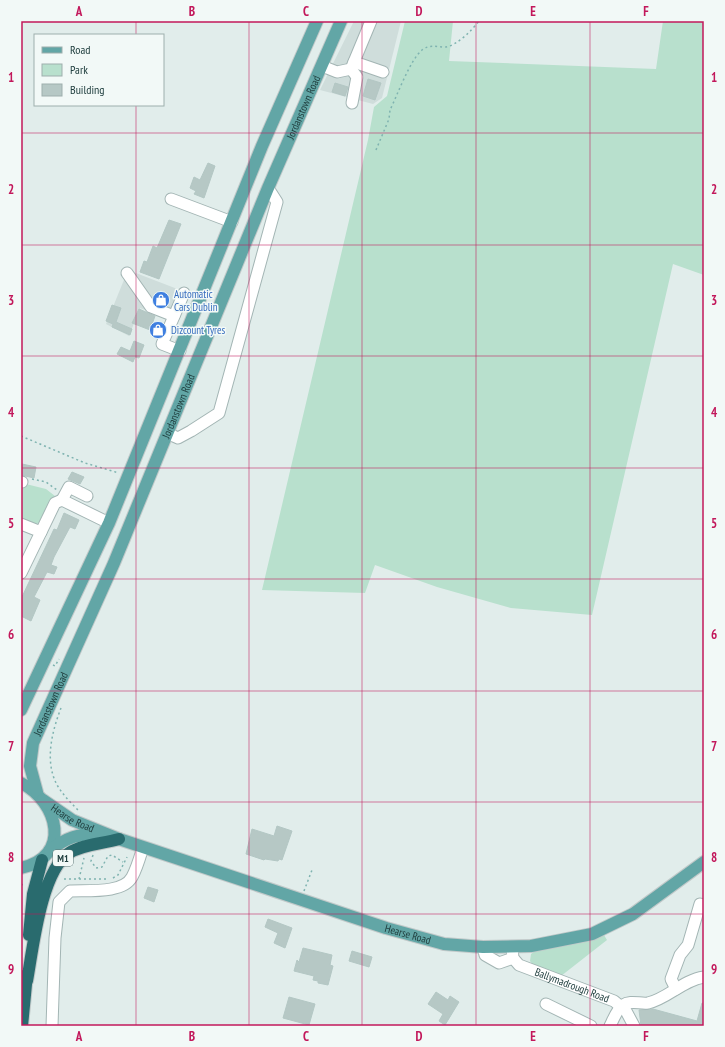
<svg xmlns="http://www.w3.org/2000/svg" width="725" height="1047" viewBox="0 0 725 1047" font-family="'PT Sans Narrow',sans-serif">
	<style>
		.built { fill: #cfdddb }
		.green { fill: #b8e0cd }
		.building { fill: #b6c8c5; stroke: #b3c7c4 }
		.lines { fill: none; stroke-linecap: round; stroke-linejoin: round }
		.minor-casing { stroke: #a3b5b4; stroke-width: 13 }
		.major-casing { stroke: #c1c9c9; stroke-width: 14 }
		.highway-casing { stroke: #c1c9c9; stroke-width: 14 }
		.path { stroke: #7fb3b0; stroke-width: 1.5; stroke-dasharray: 2 3; stroke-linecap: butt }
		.minor { stroke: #fff; stroke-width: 11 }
		.major { stroke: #62a6a6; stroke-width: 12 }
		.highway { stroke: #296b6e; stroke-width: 12 }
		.grid { fill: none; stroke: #c2185b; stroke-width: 1; stroke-opacity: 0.55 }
		.labels { text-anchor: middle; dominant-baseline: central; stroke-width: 3; stroke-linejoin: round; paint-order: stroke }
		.shield { fill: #f2f9f7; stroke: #5f7776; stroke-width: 1 }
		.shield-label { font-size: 10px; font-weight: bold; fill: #203f3f }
		.street-label { font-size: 11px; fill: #203f3f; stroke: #f2f9f7 }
		.shop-label { font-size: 11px; fill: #366cbe; stroke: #f2f9f7; text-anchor: start }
		.neatline { fill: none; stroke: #c2185b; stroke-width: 1.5 }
		.grid-label { font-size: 13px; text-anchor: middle; font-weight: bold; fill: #c2185b }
	</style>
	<rect width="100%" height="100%" fill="#e1edeb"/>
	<path class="built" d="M354,21H401L382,98L373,104L320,90Z
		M128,270L180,290L169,319L140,308L129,336L106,324Z"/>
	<path class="green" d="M405,21H453L449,61L656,69L663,21H704V275L673,264L592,615L511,608L437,587L375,565L365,593L262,590L368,140L374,107L387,96Z
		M26,484L46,489L55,496L54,500L48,504L39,523L36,524L21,523V491L22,487Z
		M604,935L607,940L561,976L533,965L530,961L531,954L535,951Z"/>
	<path class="building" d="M368,79L381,83L375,100L363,96Z
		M335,83L348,87L345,96L332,92Z
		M208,163L215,166L204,198L194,194L196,191L190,188L194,177L200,180Z
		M169,220L181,224L159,279L140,272L144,261L147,262L153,246L157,248Z
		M112,305L121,308L116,322L132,329L130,335L112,327L113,324L106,321Z
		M139,309L155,316L150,330L132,323Z
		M134,341L144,345L139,358L135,357L133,362L117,354L121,347L130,351Z
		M22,464L36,467L34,478L21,475Z
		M72,472L84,477L80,484L68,479Z
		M64,513L79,520L75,529L70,527L54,557L51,565L57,567L54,574L47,572L34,597L40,600L31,621L21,616V599L47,544L54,529L57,530Z
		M277,826L292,831L282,860L279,859L278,861L265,859L264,860L246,854L252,829L274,836Z
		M148,887L158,890L154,902L144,898Z
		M268,919L292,928L285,948L274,943L278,933L265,927Z
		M303,948L332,955L330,965L333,966L328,985L318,983V981L313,980L314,976L294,971L297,960L299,962Z
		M352,951L372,957L369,967L349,961Z
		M436,992L448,1000L450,996L459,1002L445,1025L439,1021L443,1014L428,1004Z
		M289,997L315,1004L309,1025L283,1018Z
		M702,1003H704V1026H641L639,1010L653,1009L697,1021Z"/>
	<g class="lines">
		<defs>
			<g id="minor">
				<path d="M354,62L383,72"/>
				<path d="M322,66L337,72L351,69L371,21"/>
				<path d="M351,69L357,77L352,103"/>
				<path d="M171,199L232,222"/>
				<path d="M127,273L151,307L174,316"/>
				<path d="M180,351L162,344L184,293"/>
				<path d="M169,434L178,438L191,431L219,413L277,202L268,188"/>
				<path d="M21,482H22"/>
				<path d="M62,500L69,487L87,496"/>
				<path d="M21,524L41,532L21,573"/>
				<path d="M41,532L55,503L62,500L109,523"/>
				<path d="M483,947L485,955L499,963L513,958"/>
				<path id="s1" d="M512,947L513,958L519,965L614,1001L626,1011L634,1026"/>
				<path d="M676,989L671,979L680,955L688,945L700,904L704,905"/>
				<path d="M546,1004L591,1026"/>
				<path d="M52,1026L55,938L59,902L70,891C87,890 123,894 132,877C137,868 140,857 143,847"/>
				<path d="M610,1026C613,1020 617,1009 623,1005C630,1000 640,1004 648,1003C667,999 683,980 704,977"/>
			</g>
			<g id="major">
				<path d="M21,710L109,523L262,146L317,21"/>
				<path d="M21,783C59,802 72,857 21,868"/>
				<path id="s2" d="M37,792L30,766L33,743L114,563L268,188L341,21"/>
				<path id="s3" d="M43,800L72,820L119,839L386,928L444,944L483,947L531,946L592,934L633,914L704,862"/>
				<path d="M50,850C66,838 79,833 99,834"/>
			</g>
			<path id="highway" d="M29,935L33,894L42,860
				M27,981C33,948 41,871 69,853C83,844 102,844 119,839
				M22,1026L27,974"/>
		</defs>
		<use href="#minor" class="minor-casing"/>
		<use href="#major" class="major-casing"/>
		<use href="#highway" class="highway-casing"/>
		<path class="path" d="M376,150L389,119L390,110C397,96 410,60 422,50C430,44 436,47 445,47C457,46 472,30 479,21
			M21,436L85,463L119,473
			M32,479L46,482L57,490
			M53,665L55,666L59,659
			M61,708C51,734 43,767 61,791C66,798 73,805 80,812
			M93,855L91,861L96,868L102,867L108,856L112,855L123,862
			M113,878L118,875L127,857
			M64,879H79L84,858
			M79,879H108
			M21,885L25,884
			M304,891L312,870"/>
		<use href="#minor" class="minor"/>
		<use href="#major" class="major"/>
		<use href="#highway" class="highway"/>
	</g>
	<path class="grid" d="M136,21V35M249,21V1026M362,21V1026M476,21V1026M590,21V1026M136,105V1026M21,133H704M21,245H704M21,356H704M21,468H704M21,579H704M21,691H704M21,802H704M21,914H704"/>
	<defs>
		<symbol id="shop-disc" viewBox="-11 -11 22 22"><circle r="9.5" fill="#3f7fe0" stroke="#f2f9f7"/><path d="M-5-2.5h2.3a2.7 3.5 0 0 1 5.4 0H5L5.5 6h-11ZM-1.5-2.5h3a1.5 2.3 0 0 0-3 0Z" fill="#fff"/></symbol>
	</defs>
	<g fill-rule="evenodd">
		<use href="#shop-disc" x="151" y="290" width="20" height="20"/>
		<use href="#shop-disc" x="148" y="320" width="20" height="20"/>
	</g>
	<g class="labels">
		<rect class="shield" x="53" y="850" width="20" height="16" rx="3"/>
		<g class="shield-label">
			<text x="63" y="858">M1</text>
		</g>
		<g class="street-label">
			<text stroke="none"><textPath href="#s2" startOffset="741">Jordanstown Road</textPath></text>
			<text stroke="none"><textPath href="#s2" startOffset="417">Jordanstown Road</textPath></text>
			<text stroke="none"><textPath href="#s2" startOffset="93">Jordanstown Road</textPath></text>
			<text stroke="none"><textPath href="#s3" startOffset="35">Hearse Road</textPath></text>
			<text stroke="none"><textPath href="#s3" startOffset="390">Hearse Road</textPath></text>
			<text stroke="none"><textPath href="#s1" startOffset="77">Ballymadrough Road</textPath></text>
		</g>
		<g class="shop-label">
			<text x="174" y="294">Automatic<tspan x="174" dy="13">Cars Dublin</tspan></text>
			<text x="171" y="330">Dizcount Tyres</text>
		</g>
	</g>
	<rect width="725" height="1047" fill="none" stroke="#f2f9f7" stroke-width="44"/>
	<rect x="34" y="34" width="130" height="72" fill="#f2f9f7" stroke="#9eafad"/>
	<rect x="42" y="47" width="20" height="6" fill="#62a6a6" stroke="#9eafad"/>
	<text x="70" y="54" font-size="12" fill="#203f3f">Road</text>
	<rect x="42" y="64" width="20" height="12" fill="#b8e0cd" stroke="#9eafad"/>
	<text x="70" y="74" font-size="12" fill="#203f3f">Park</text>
	<rect x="42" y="84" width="20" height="12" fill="#b6c8c5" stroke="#9eafad"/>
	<text x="70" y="94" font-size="12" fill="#203f3f">Building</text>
	<rect x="22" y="22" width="681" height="1003" class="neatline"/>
	<g class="grid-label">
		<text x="79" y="16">A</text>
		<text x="192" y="16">B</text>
		<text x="306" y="16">C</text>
		<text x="419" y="16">D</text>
		<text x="533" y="16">E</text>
		<text x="646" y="16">F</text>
		<text x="11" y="82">1</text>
		<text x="714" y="82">1</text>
		<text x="11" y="194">2</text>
		<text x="714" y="194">2</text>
		<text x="11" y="305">3</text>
		<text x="714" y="305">3</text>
		<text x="11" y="417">4</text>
		<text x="714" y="417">4</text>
		<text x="11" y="528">5</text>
		<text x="714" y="528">5</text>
		<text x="11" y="639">6</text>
		<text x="714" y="639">6</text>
		<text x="11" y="751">7</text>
		<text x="714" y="751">7</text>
		<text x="11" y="862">8</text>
		<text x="714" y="862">8</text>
		<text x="11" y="974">9</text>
		<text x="714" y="974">9</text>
		<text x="79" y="1041">A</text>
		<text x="192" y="1041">B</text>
		<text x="306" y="1041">C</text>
		<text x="419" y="1041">D</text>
		<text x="533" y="1041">E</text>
		<text x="646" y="1041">F</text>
	</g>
</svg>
